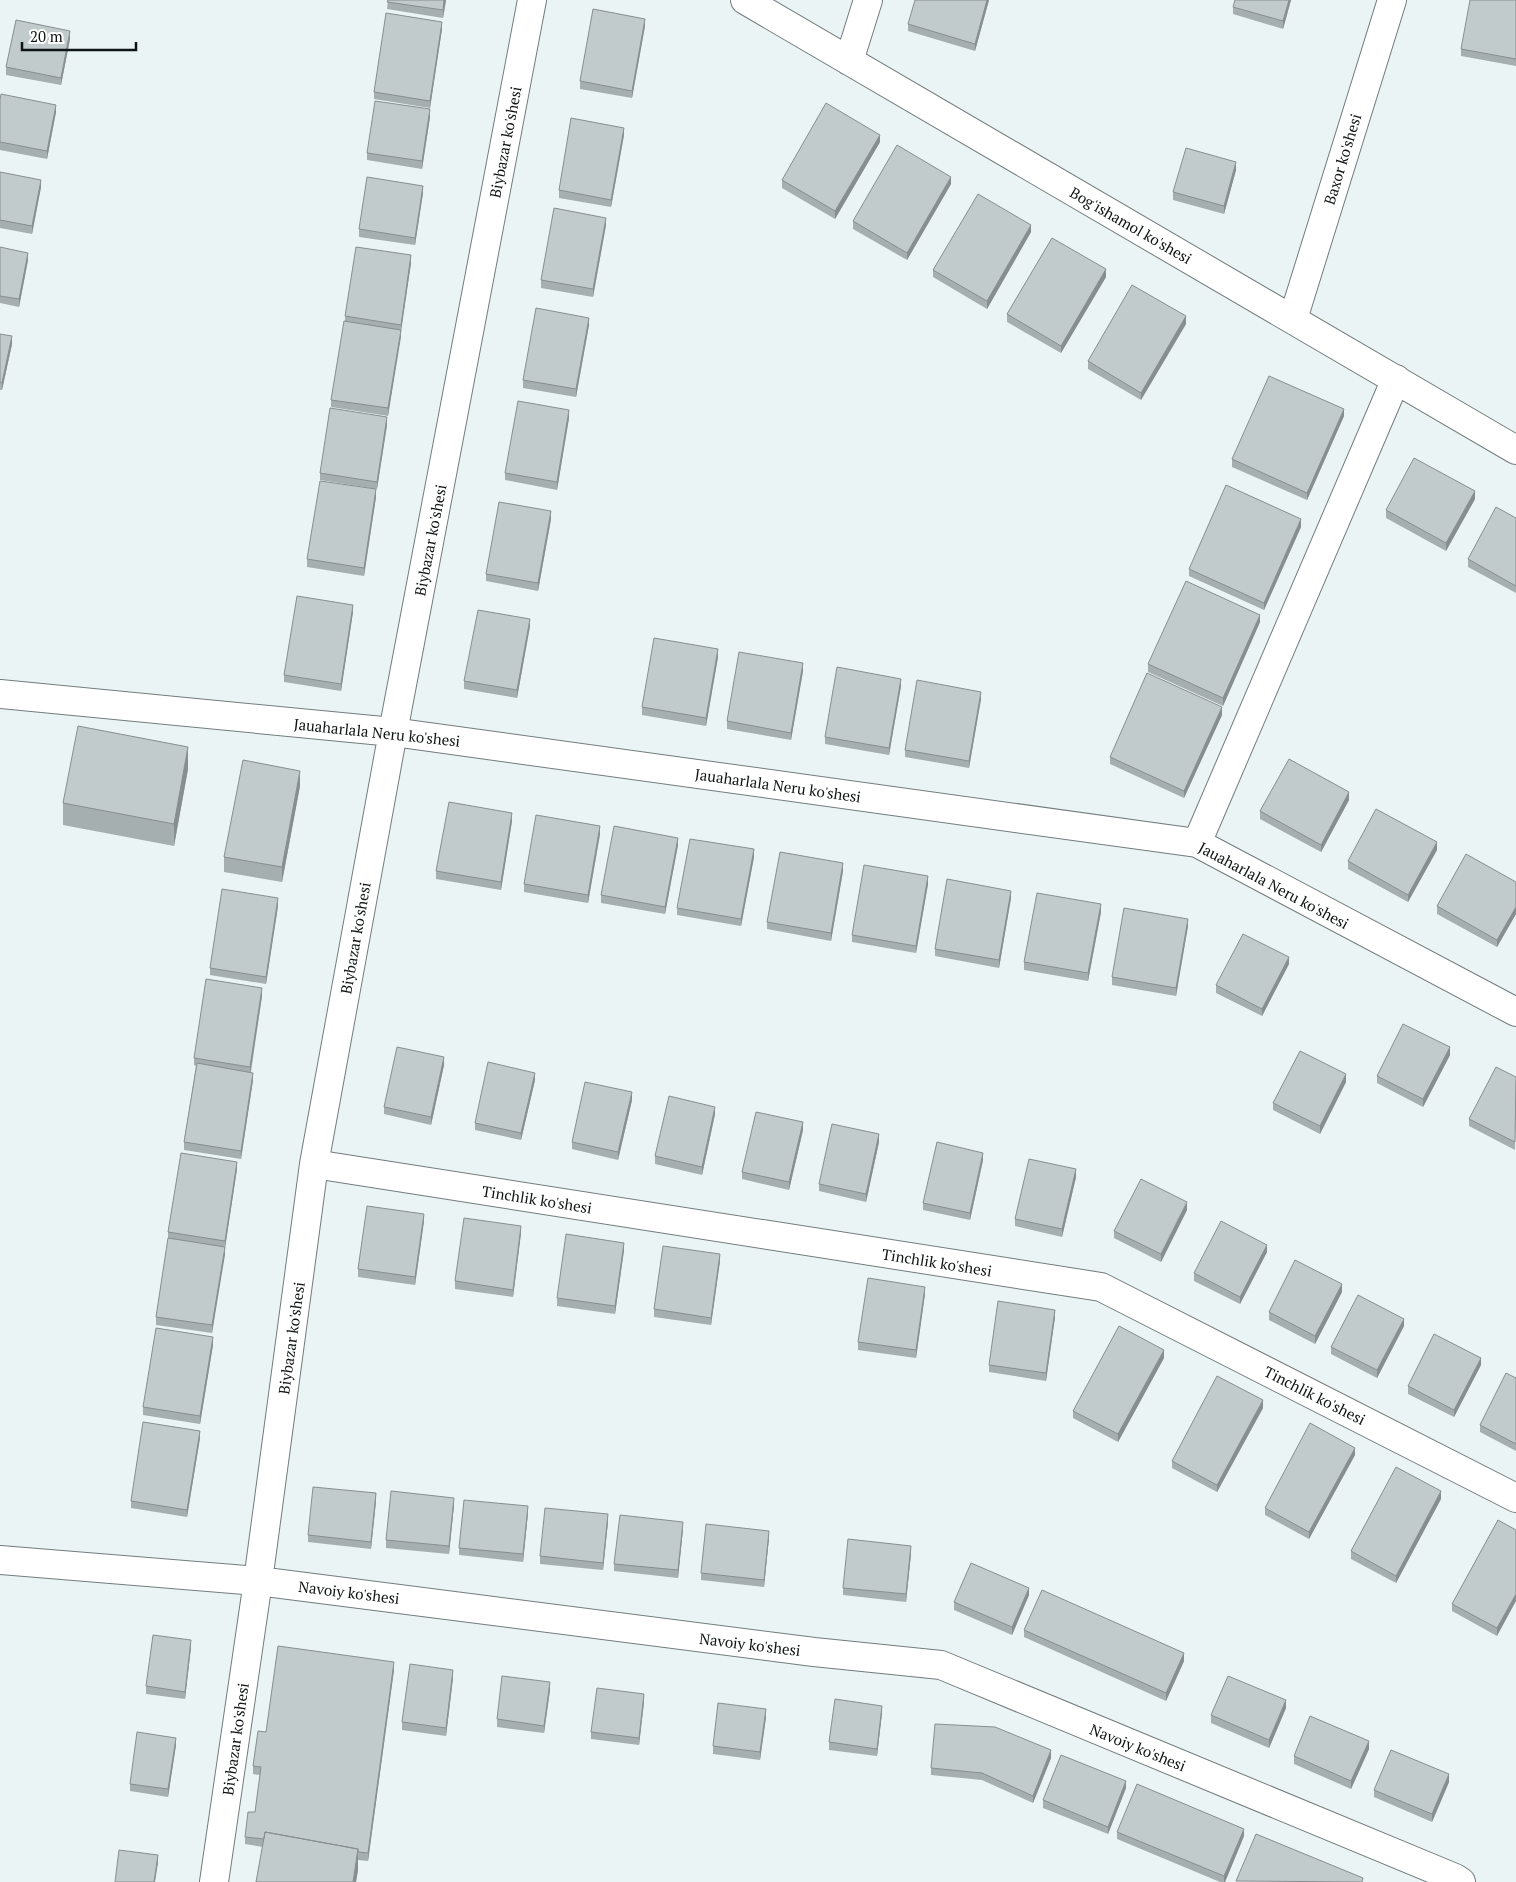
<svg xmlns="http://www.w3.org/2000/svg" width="1516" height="1882" viewBox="0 0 1516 1882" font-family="'PT Serif',serif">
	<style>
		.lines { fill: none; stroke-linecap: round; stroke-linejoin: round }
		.minor-casing { stroke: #737c7d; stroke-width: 30 }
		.minor { stroke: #fff; stroke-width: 28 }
		.wall { fill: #a6afaf }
		.shaded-wall { fill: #878e8e }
		.building { fill: #c1cbcb; stroke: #878e8e }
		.labels { text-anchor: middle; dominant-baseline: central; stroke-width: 4; stroke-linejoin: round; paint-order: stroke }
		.street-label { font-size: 15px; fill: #101414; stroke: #fff }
	</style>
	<rect width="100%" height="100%" fill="#eaf4f4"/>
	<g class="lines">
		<defs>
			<path id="minor" d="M745,0L1516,450
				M849,61L868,0
				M1293,319L1392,0
				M0,694L393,732L1197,843L1516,1012
				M1197,843L1396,379
				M314,1164L1101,1287L1516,1498
				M0,1560L258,1581L814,1652L941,1665L1455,1878L1461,1882
				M214,1882L258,1581L314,1164L393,732L532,0"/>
		</defs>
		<use href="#minor" class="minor-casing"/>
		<use href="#minor" class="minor"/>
	</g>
	<path class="wall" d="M388,0H446L443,18L387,9Z
		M989,0L975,51L908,31V24Z
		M1291,0L1283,29L1233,14V7Z
		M1516,0V66L1461,56V49Z
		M645,26L632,98L580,89V81Z
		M442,29L430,108L374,99V92Z
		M70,39L61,85L6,75V67Z
		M0,100L56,112L47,159L0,150Z
		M430,117L422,169L367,160V153Z
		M624,135L611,207L559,198V190Z
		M880,142L835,219L782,188V180Z
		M1236,170L1224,214L1173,200V192Z
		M0,172L41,187L32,234L0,228Z
		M951,184L907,260L853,229V221Z
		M423,193L415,245L359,237V229Z
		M606,225L593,297L541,288V280Z
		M1031,232L987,309L933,277V270Z
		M0,247L28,260L19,307L0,303Z
		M411,263L388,416L331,407V400L345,321V316Z
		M1106,277L1061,353L1007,322V314Z
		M1186,324L1141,400L1088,369V361Z
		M589,325L576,397L523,388V380Z
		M0,334L12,344L2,390H0Z
		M1344,416L1307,500L1232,467V459Z
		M569,418L557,490L505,480V473Z
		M387,425L377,489L320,480V473Z
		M376,497L364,576L307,567V559Z
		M1475,499L1446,551L1386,518V510Z
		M1516,518V593L1468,567V559Z
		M551,519L538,591L486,581V574Z
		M1301,527L1264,610L1189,576V569Z
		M353,612L341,691L284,682V675Z
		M1260,622L1223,706L1148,672V664Z
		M530,626L517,698L464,689V681Z
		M718,657L706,726L642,715V707Z
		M803,671L791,740L727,729V721Z
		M901,686L889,755L825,744V737Z
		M981,699L969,768L905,757V750Z
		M1222,715L1184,798L1110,764V757Z
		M188,769L174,846L63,825V803Z
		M300,786L282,882L224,872V857Z
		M1349,800L1321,852L1260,819V811Z
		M512,821L501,890L436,879V871Z
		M600,834L588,903L524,892V884Z
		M678,845L665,914L601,903V895Z
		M1437,850L1408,902L1348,869V861Z
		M754,857L741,926L677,915V908Z
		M843,871L831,941L767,929V922Z
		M1516,882V914L1497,947L1437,914V906Z
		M928,884L916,953L852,942V935Z
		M1011,898L999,968L935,956V949Z
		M278,906L266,984L210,975V968Z
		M1101,912L1088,981L1024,970V962Z
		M1188,926L1176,996L1112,985V977Z
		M1289,964L1262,1016L1216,993V985Z
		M262,996L251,1072L253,1080L241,1159L184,1150V1142L196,1066L194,1065V1058Z
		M1450,1055L1423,1107L1377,1083V1076Z
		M444,1065L431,1125L384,1114V1107Z
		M1516,1077L1515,1150L1469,1126V1119Z
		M535,1080L521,1140L475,1130V1123Z
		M1346,1082L1320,1134L1273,1110V1103Z
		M632,1100L618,1160L572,1149V1142Z
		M715,1114L702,1175L655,1164V1156Z
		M803,1130L789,1190L742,1179V1172Z
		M879,1142L866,1202L819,1191V1184Z
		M983,1160L970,1220L923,1210V1203Z
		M237,1169L212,1333L156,1325V1317L168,1239V1232Z
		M1076,1177L1062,1237L1015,1226V1219Z
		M1187,1210L1161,1262L1114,1238V1231Z
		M424,1221L415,1285L358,1277V1269Z
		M521,1233L513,1297L455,1289V1281Z
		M624,1250L615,1314L557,1306V1298Z
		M1267,1252L1240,1304L1194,1281V1273Z
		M720,1261L711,1325L654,1317V1309Z
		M1342,1292L1315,1344L1269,1320V1312Z
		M925,1294L916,1358L858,1350V1342Z
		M1055,1317L1046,1381L989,1372V1365Z
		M1404,1326L1377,1378L1331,1354V1347Z
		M213,1345L200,1424L143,1415V1407Z
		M1164,1358L1118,1442L1073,1418V1411Z
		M1481,1365L1454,1417L1408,1394V1386Z
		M1516,1378V1451L1480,1432V1425Z
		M1263,1408L1217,1492L1172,1468V1461Z
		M200,1438L187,1517L131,1508V1501Z
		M1355,1455L1309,1539L1265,1515V1508Z
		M1441,1499L1396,1583L1351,1559V1551Z
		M376,1501L371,1549L308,1542V1535Z
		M454,1505L449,1554L386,1548V1540Z
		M528,1513L523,1562L459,1555V1548Z
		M1498,1520L1497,1636L1452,1611V1604Z
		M608,1522L603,1570L540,1564V1556Z
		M683,1529L678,1578L614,1571V1564Z
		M769,1538L764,1587L701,1580V1573Z
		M911,1554L906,1602L843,1595V1588Z
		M1029,1595L1012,1635L954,1610V1602Z
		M1024,1630L1184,1661L1166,1701L1024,1637Z
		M191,1647L185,1699L146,1694V1686Z
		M394,1670L368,1861L358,1860V1870L356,1882H256L263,1847L245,1844V1837L255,1812L260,1775L253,1774V1766L266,1732Z
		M453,1678L446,1736L402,1730V1722Z
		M550,1690L544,1733L497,1727V1719Z
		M644,1702L639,1745L591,1739V1732Z
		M1286,1708L1269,1748L1211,1723V1715Z
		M882,1713L877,1756L829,1750V1742Z
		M766,1717L760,1760L713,1754V1746Z
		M176,1745L168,1797L130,1791V1784Z
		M1369,1749L1351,1789L1294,1764V1756Z
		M1051,1758L1033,1803L982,1780L931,1775V1768Z
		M1449,1782L1432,1822L1374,1797V1790Z
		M1126,1788L1108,1834L1043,1808V1800Z
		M1117,1832L1244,1836L1225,1882H1220L1117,1839Z"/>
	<path class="shaded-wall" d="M444,0H446L443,18V10Z
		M987,0H989L975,51V44Z
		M1289,0H1291L1283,29V21Z
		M645,19V26L632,98V91Z
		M442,22V29L430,108V101Z
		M70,31V39L61,85V78Z
		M56,105V112L47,159V151Z
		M430,109V117L422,169V161Z
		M624,128V135L611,207V200Z
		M880,135V142L835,219V211Z
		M1236,162V170L1224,214V206Z
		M951,177V184L907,260V253Z
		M41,180V187L32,234V226Z
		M423,186V193L415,245V238Z
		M606,218V225L593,297V289Z
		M1031,225V232L987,309V301Z
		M28,253V260L19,307V299Z
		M411,255V263L401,332V325Z
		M1106,269V277L1061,353V346Z
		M1186,316V324L1141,400V393Z
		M589,318V325L576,397V389Z
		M401,330V337L388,416V408Z
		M12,336V344L2,390V383Z
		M1344,409V416L1307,500V493Z
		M569,410V418L557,490V482Z
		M387,417V425L377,489V482Z
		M376,489V497L364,576V568Z
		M1475,491V499L1446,551V543Z
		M551,511V519L538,591V583Z
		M1301,519V527L1264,610V603Z
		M353,605V612L341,691V684Z
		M1260,615V622L1223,706V698Z
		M530,619V626L517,698V690Z
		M718,649V657L706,726V718Z
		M803,663V671L791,740V733Z
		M901,679V686L889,755V748Z
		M981,692V699L969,768V761Z
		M1222,707V715L1184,798V791Z
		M188,747V769L174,846V824Z
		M300,771V786L282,882V867Z
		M1349,792V800L1321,852V845Z
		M512,813V821L501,890V882Z
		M600,826V834L588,903V895Z
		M678,838V845L665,914V907Z
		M1437,842V850L1408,902V895Z
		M754,849V857L741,926V919Z
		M843,863V871L831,941V933Z
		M928,876V884L916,953V946Z
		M1011,891V898L999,968V960Z
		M278,898V906L266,984V977Z
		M1101,904V912L1088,981V973Z
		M1516,907V914L1497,947V940Z
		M1188,919V926L1176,996V988Z
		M1289,957V964L1262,1016V1009Z
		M262,988V996L250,1074V1067Z
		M1450,1047V1055L1423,1107V1099Z
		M444,1057V1065L431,1125V1117Z
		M253,1073V1080L241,1159V1151Z
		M535,1073V1080L521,1140V1133Z
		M1346,1074V1082L1320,1134V1126Z
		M632,1092V1100L618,1160V1152Z
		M715,1107V1114L702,1175V1167Z
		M803,1122V1130L789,1190V1182Z
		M879,1134V1142L866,1202V1194Z
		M983,1153V1160L970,1220V1213Z
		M237,1162V1169L225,1248V1241Z
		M1076,1169V1177L1062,1237V1229Z
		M1187,1202V1210L1161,1262V1254Z
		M424,1214V1221L415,1285V1277Z
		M521,1226V1233L513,1297V1290Z
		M624,1243V1250L615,1314V1306Z
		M1267,1245V1252L1240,1304V1297Z
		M225,1247V1255L212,1333V1325Z
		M720,1254V1261L711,1325V1318Z
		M1342,1284V1292L1315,1344V1336Z
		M925,1287V1294L916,1358V1350Z
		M1055,1310V1317L1046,1381V1373Z
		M1404,1319V1326L1377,1378V1370Z
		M213,1337V1345L200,1424V1416Z
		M1164,1350V1358L1118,1442V1434Z
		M1481,1358V1365L1454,1417V1410Z
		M1263,1400V1408L1217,1492V1485Z
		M200,1431V1438L187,1517V1510Z
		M1355,1448V1455L1309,1539V1532Z
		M1441,1491V1499L1396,1583V1576Z
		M376,1493V1501L371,1549V1542Z
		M454,1498V1505L449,1554V1546Z
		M528,1506V1513L523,1562V1554Z
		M608,1514V1522L603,1570V1563Z
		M683,1522V1529L678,1578V1570Z
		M769,1531V1538L764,1587V1580Z
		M911,1546V1554L906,1602V1594Z
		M1029,1588V1595L1012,1635V1627Z
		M1516,1594V1601L1497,1636V1628Z
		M191,1640V1647L185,1699V1692Z
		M1184,1653V1661L1166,1701V1693Z
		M394,1662V1670L368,1861V1853Z
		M453,1670V1678L446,1736V1728Z
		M550,1682V1690L544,1733V1726Z
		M644,1694V1702L639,1745V1738Z
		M1286,1700V1708L1269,1748V1740Z
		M882,1706V1713L877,1756V1749Z
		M766,1709V1717L760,1760V1752Z
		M176,1738V1745L168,1797V1789Z
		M1369,1741V1749L1351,1789V1781Z
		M1051,1750V1758L1033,1803V1796Z
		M1449,1774V1782L1432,1822V1814Z
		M1126,1781V1788L1108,1834V1827Z
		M1244,1829V1836L1225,1882H1224V1876Z
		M358,1849V1870L356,1882H353Z
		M158,1855V1863L155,1882H154Z"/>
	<path class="building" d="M388,0H444L443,10L387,2Z
		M915,0H987L975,44L908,24Z
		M1235,0H1289L1283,21L1233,7Z
		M1470,0H1516V59L1461,49Z
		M593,9L645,19L632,91L580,81Z
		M386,13L442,22L430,101L374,92Z
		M16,20L70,31L61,78L6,67Z
		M1,94L56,105L47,151L0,142V100Z
		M375,101L430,109L422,161L367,153Z
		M826,103L880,135L835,211L782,180Z
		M571,118L624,128L611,200L559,190Z
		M897,145L951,177L907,253L853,221Z
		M1186,148L1236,162L1224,206L1173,192Z
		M0,172L41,180L32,226L0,220Z
		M367,177L423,186L415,238L359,229Z
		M978,194L1031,225L987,301L933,270Z
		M554,208L606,218L593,289L541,280Z
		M1052,238L1106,269L1061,346L1007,314Z
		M0,247L28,253L19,299L0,296Z
		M356,247L411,255L401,325L345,316Z
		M1132,285L1186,316L1141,393L1088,361Z
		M536,308L589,318L576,389L523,380Z
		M344,321L401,330L388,408L331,400Z
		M0,334L12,336L2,383L0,382Z
		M1269,376L1344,409L1307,493L1232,459Z
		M518,401L569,410L557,482L505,473Z
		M330,408L387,417L377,482L320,473Z
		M1414,458L1475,491L1446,543L1386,510Z
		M320,481L376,489L364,568L307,559Z
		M1226,485L1301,519L1264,603L1189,569Z
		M499,502L551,511L538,583L486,574Z
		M1496,507L1516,518V586L1468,559Z
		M1186,581L1260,615L1223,698L1148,664Z
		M297,596L353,605L341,684L284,675Z
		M478,610L530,619L517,690L464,681Z
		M654,638L718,649L706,718L642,707Z
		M739,652L803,663L791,733L727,721Z
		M837,667L901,679L889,748L825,737Z
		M1147,673L1222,707L1184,791L1110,757Z
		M917,680L981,692L969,761L905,750Z
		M78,726L188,747L174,824L63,803Z
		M1289,759L1349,792L1321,845L1260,811Z
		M243,760L300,771L282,867L224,857Z
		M449,802L512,813L501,882L436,871Z
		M1376,809L1437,842L1408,895L1348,861Z
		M536,815L600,826L588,895L524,884Z
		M614,826L678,838L665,907L601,895Z
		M690,839L754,849L741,919L677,908Z
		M780,852L843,863L831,933L767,922Z
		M1466,854L1516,882V907L1497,940L1437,906Z
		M864,865L928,876L916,946L852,935Z
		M947,879L1011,891L999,960L935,949Z
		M222,889L278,898L266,977L210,968Z
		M1037,893L1101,904L1088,973L1024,962Z
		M1124,908L1188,919L1176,988L1112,977Z
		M1243,934L1289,957L1262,1009L1216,985Z
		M206,979L262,988L250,1067L194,1058Z
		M1403,1024L1450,1047L1423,1099L1377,1076Z
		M397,1047L444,1057L431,1117L384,1107Z
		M1300,1051L1346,1074L1320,1126L1273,1103Z
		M488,1062L535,1073L521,1133L475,1123Z
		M197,1063L253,1073L241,1151L184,1142Z
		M1496,1067L1516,1077L1515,1142L1469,1119Z
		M585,1082L632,1092L618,1152L572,1142Z
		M669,1096L715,1107L702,1167L655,1156Z
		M756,1112L803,1122L789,1182L742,1172Z
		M832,1124L879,1134L866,1194L819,1184Z
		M937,1142L983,1153L970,1213L923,1203Z
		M181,1153L237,1162L225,1241L168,1232Z
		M1029,1159L1076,1169L1062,1229L1015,1219Z
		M1141,1179L1187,1202L1161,1254L1114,1231Z
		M367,1206L424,1214L415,1277L358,1269Z
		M464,1218L521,1226L513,1290L455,1281Z
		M1221,1221L1267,1245L1240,1297L1194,1273Z
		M566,1234L624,1243L615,1306L557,1298Z
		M168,1238L225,1247L212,1325L156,1317Z
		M663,1246L720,1254L711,1318L654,1309Z
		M1295,1260L1342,1284L1315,1336L1269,1312Z
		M868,1278L925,1287L916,1350L858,1342Z
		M1358,1295L1404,1319L1377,1370L1331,1347Z
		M998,1301L1055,1310L1046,1373L989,1365Z
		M1119,1326L1164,1350L1118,1434L1073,1411Z
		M156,1328L213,1337L200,1416L143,1407Z
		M1434,1334L1481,1358L1454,1410L1408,1386Z
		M1506,1373L1516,1378V1444L1480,1425Z
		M1217,1376L1263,1400L1217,1485L1172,1461Z
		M143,1422L200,1431L187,1510L131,1501Z
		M1310,1423L1355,1448L1309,1532L1265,1508Z
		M1396,1467L1441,1491L1396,1576L1351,1551Z
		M313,1487L376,1493L371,1542L308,1535Z
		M391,1491L454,1498L449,1546L386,1540Z
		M464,1500L528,1506L523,1554L459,1548Z
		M545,1508L608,1514L603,1563L540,1556Z
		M620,1515L683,1522L678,1570L614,1564Z
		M1498,1520L1516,1530V1594L1497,1628L1452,1604Z
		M706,1524L769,1531L764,1580L701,1573Z
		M848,1539L911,1546L906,1594L843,1588Z
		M971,1563L1029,1588L1012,1627L954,1602Z
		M1042,1590L1184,1653L1166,1693L1024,1630Z
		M153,1635L191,1640L185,1692L146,1686Z
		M278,1646L394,1662L368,1853L358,1852V1849L265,1832L264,1839L245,1837L248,1812H255L261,1767L253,1766L258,1731L266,1732Z
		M410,1664L453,1670L446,1728L402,1722Z
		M502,1676L550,1682L544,1726L497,1719Z
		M1228,1676L1286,1700L1269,1740L1211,1715Z
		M597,1688L644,1694L639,1738L591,1732Z
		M835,1699L882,1706L877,1749L829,1742Z
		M718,1703L766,1709L760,1752L713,1746Z
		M1310,1716L1369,1741L1351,1781L1294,1756Z
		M935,1724L995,1727L1051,1750L1033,1796L982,1773L931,1768Z
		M137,1732L176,1738L168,1789L130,1784Z
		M1391,1750L1449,1774L1432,1814L1374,1790Z
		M1061,1755L1126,1781L1108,1827L1043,1800Z
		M1137,1784L1244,1829L1224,1876L1117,1832Z
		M265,1832L358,1849L353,1882H256Z
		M1256,1834L1363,1878L1362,1882L1236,1881Z
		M119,1850L158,1855L154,1882H115Z"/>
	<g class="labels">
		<g class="street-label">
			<text transform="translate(505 142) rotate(-79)">Biybazar ko'shesi</text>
			<text transform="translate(1342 159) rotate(-73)">Baxor ko'shesi</text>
			<text transform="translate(1131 225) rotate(30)">Bog'ishamol ko'shesi</text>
			<text transform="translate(430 540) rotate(-79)">Biybazar ko'shesi</text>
			<text transform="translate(377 732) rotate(6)">Jauaharlala Neru ko'shesi</text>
			<text transform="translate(778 785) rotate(8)">Jauaharlala Neru ko'shesi</text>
			<text transform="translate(1274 885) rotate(28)">Jauaharlala Neru ko'shesi</text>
			<text transform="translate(355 938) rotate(-80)">Biybazar ko'shesi</text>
			<text transform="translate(537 1199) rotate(9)">Tinchlik ko'shesi</text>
			<text transform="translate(937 1262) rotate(9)">Tinchlik ko'shesi</text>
			<text transform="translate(291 1338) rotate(-82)">Biybazar ko'shesi</text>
			<text transform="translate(1315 1395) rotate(27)">Tinchlik ko'shesi</text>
			<text transform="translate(349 1592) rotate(7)">Navoiy ko'shesi</text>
			<text transform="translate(750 1644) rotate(7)">Navoiy ko'shesi</text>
			<text transform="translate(235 1739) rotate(-82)">Biybazar ko'shesi</text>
			<text transform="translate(1138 1747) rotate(22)">Navoiy ko'shesi</text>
		</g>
	</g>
	<path d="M22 42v8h114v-8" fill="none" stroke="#101414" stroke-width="2.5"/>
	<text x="30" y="42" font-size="15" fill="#101414" stroke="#ffffff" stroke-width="4" paint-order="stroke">20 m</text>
</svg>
